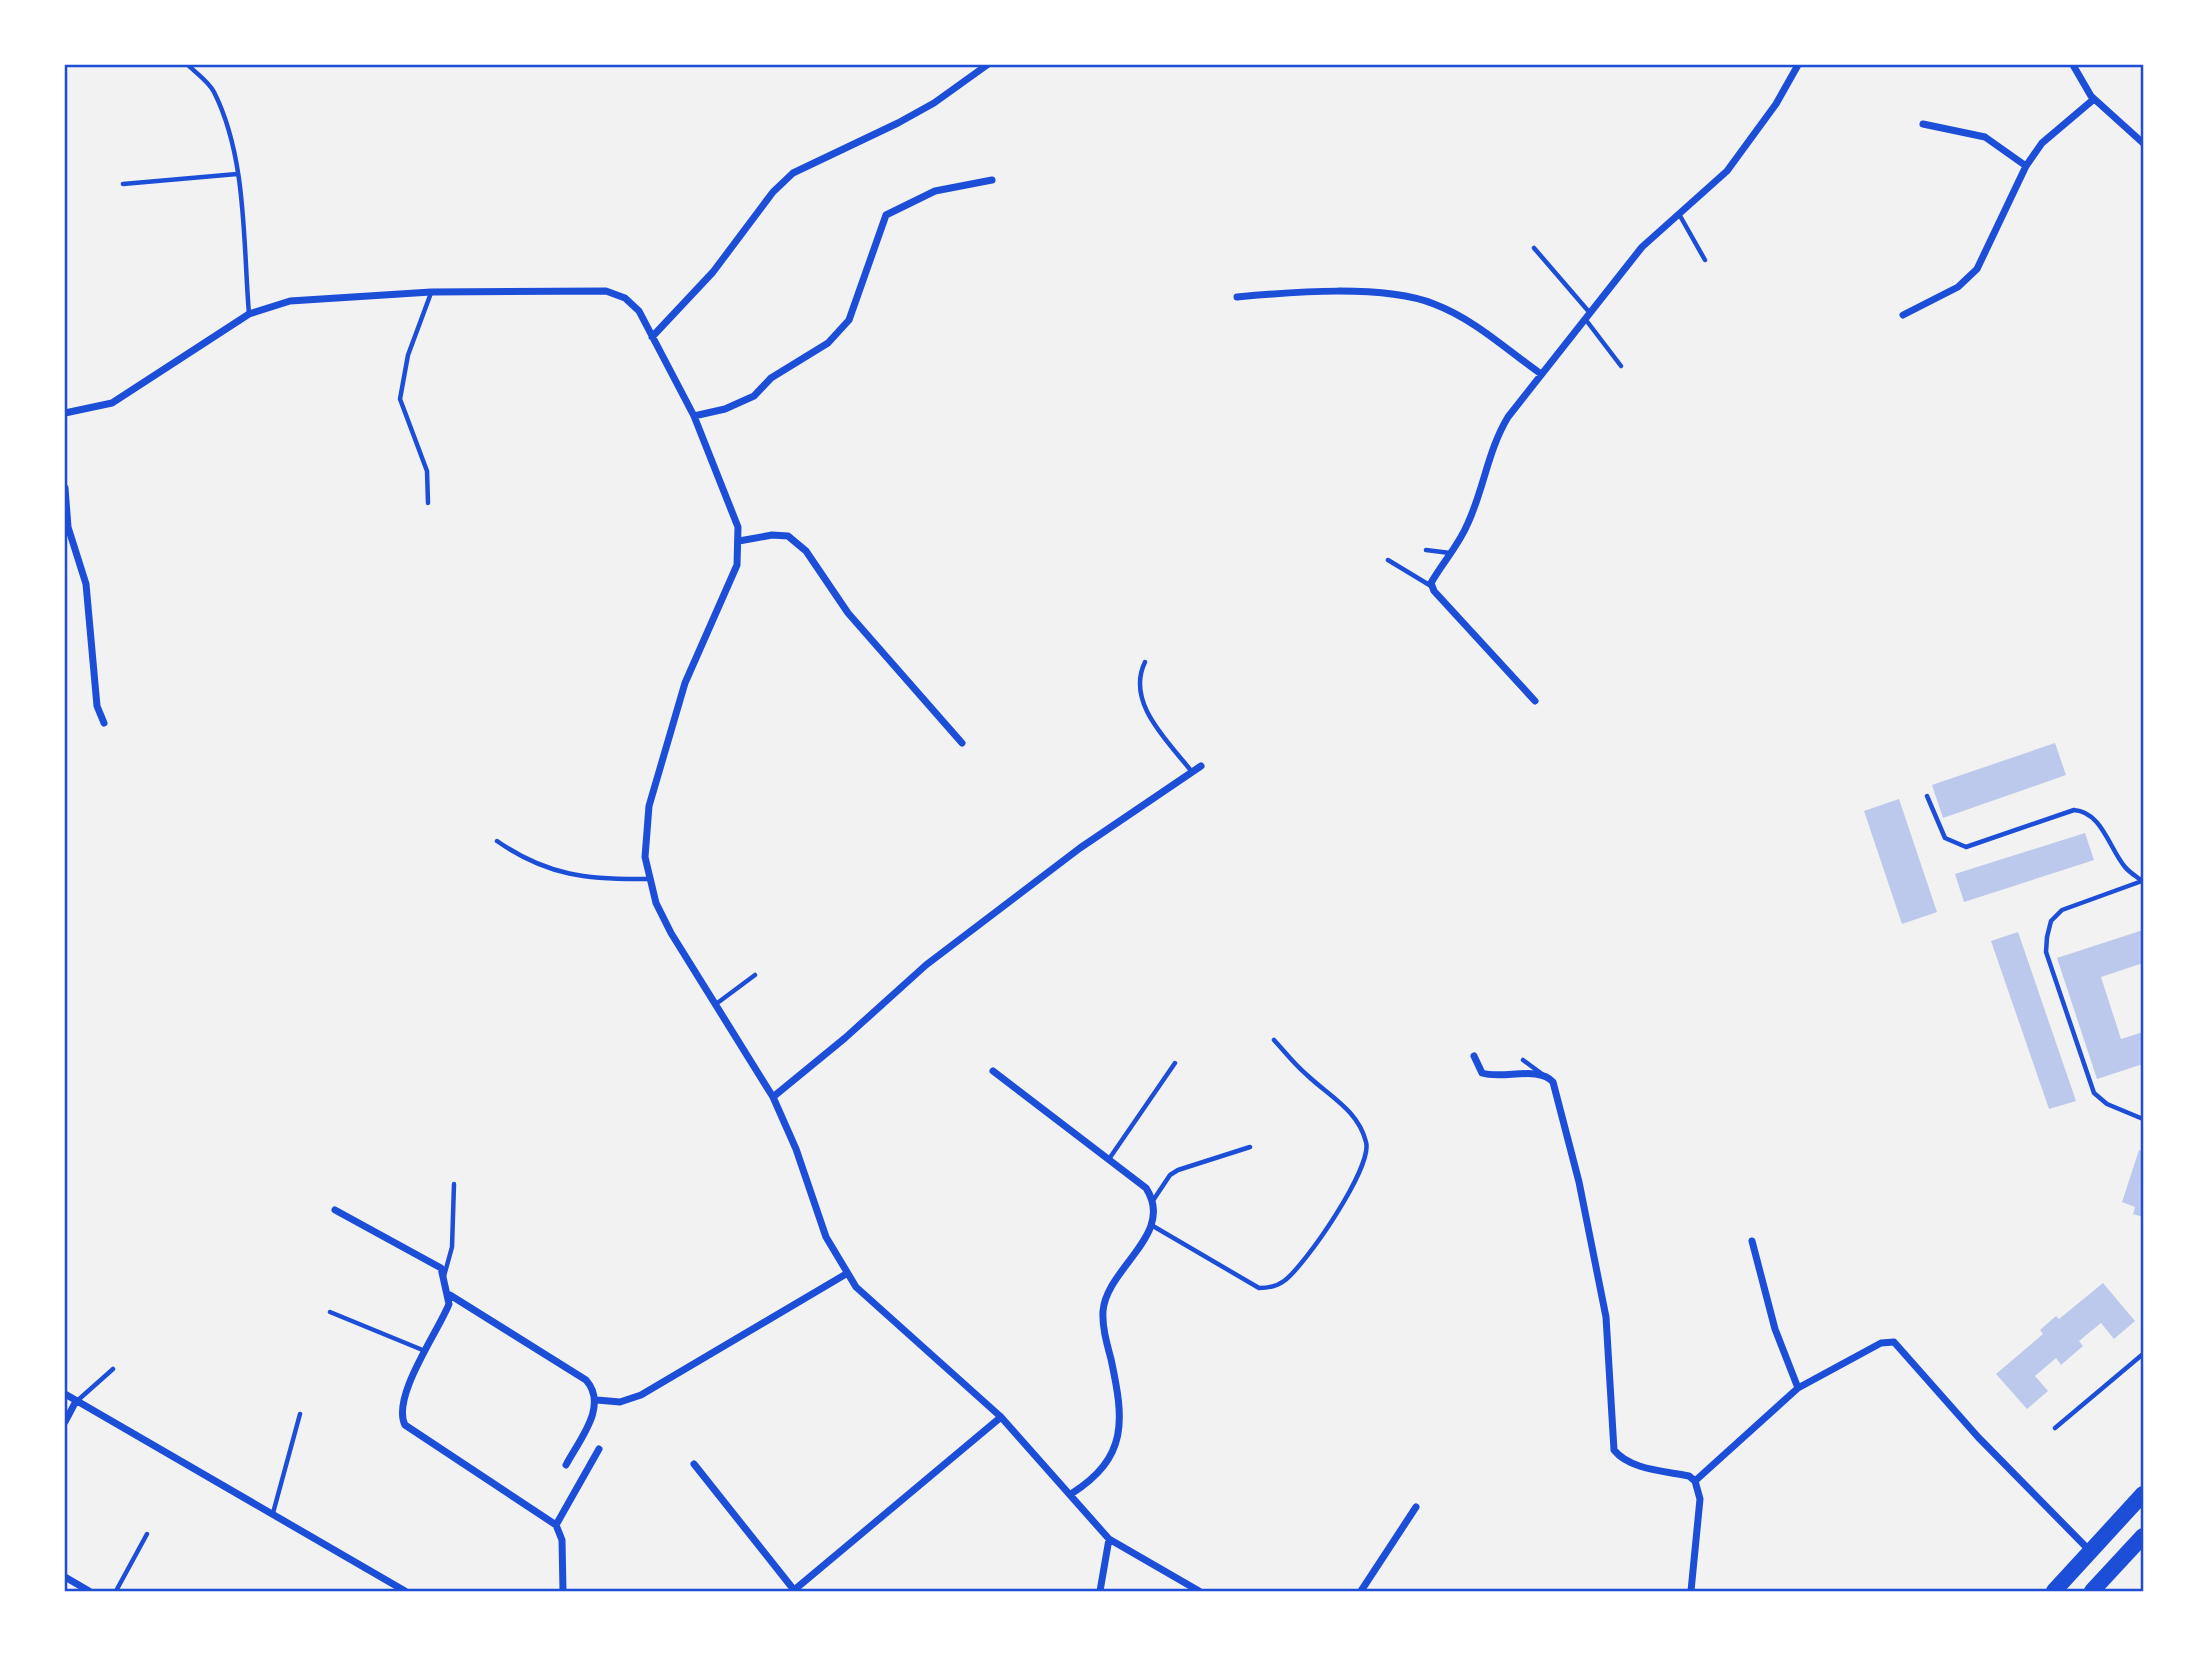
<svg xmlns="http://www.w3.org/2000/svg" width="2208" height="1656" viewBox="0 0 2208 1656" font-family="'Roboto Condensed',sans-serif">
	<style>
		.building { fill: #bdc9ec }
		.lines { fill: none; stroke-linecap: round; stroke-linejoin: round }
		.service { stroke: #1d4ed8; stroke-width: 4.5 }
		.minor { stroke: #1d4ed8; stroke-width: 7 }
		.trunk { stroke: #1d4ed8; stroke-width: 16 }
		.neatline { fill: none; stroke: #1d4ed8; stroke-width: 2.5 }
	</style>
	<rect width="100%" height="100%" fill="#f2f2f2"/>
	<path class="building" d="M2055,743L2066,775L1943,818L1932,785Z
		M1899,799L1937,912L1902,924L1864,811Z
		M2085,833L2094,860L1964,902L1955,874Z
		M2143,930V963L2101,977L2121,1039L2143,1032V1064L2097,1079L2057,958Z
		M2018,932L2076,1101L2049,1109L1991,941Z
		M2139,1150L2143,1151V1217L2133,1214L2135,1207L2122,1202Z
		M2103,1283L2135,1321L2114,1339L2101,1323L2079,1341L2083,1346L2061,1365L2056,1358L2035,1376L2048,1391L2027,1409L1996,1374L2043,1334L2040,1330L2056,1316L2059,1319Z"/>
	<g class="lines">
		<path class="service" d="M188,65C196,73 209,82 214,92C247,158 243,242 249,314
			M123,184L237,174
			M1679,214L1705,260
			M1534,248L1590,313
			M1586,320L1621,366
			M428,503L427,471L400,399L408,355L431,293
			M1426,550L1450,553
			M1388,560L1431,586
			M1145,662C1125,703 1169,742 1192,772
			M1927,796L1945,838L1966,847L2074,810C2102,812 2109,848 2125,867C2129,872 2137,877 2142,881
			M497,841C547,876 589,880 649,879
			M2142,881L2062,910L2051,921L2047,937L2046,952L2094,1093L2107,1104L2143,1119
			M716,1004L755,975
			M1523,1060L1542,1074
			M1109,1159L1175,1063
			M1154,1199L1170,1175L1178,1170L1250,1147
			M1153,1226L1259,1288C1268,1288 1276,1287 1284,1281C1305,1266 1373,1167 1366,1142C1358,1110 1329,1096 1307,1075C1295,1065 1285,1052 1274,1040
			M444,1276L452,1247L454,1184
			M330,1312L425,1351
			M77,1401L113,1369
			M2055,1428L2143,1354
			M273,1513L300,1414
			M116,1591L147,1534"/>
		<path class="minor" d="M2073,65L2091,96L2143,143
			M1923,124L1985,137L2026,166
			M1237,297C1292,292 1383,284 1434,304C1474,319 1507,350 1541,374
			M1903,315L1958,287L1977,269L2026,166L2042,143L2094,99
			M652,337L713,272L773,192L793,173L898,123L934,103L987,65
			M65,413L112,403L249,314L290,301L431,292L606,291L625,298L639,311L694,416L738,527L737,565L685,683L649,806L645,857L656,903L671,933L773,1097L796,1149L826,1237L856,1287L1001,1417L1109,1539L1199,1591
			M694,416L725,409L754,396L771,378L828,343L849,320L886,215L935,191L992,180
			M65,488L68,527L86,584L97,706L104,723
			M739,541L772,535L788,536L806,551L848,613L962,743
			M1535,701L1434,591L1431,583C1443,562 1459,545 1468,523C1484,488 1488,450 1508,417L1642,247L1727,171L1776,104L1798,65
			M1474,1056L1482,1073C1503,1080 1538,1065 1553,1082L1579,1182L1606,1317L1614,1450C1630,1470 1665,1471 1689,1476L1695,1481L1700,1499L1691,1591
			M993,1071L1146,1188C1176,1234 1107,1267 1103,1311C1102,1327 1107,1344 1111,1359C1124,1420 1129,1457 1071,1494
			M773,1097L845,1038L926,965L1080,848L1201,766
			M335,1210L441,1268L449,1304C438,1332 391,1397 405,1425L556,1525L562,1540L563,1591
			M450,1295L586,1380C609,1406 579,1440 566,1465
			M1798,1388L1881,1343L1894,1342L1978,1437L2091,1552
			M65,1394L405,1591
			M597,1400L620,1402L641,1395L846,1274
			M65,1422L76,1401
			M694,1464L794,1590
			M1695,1481L1798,1388L1775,1329L1752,1241
			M556,1525L599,1449
			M65,1577L89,1591
			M793,1591L1001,1417
			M1100,1591L1109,1539
			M1361,1591L1416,1507"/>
		<path class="trunk" d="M2054,1591L2143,1494
			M2092,1591L2143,1536"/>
	</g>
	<rect width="2208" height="1656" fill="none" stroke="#ffffff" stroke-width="133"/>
	<rect x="66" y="66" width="2076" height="1524" class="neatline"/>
</svg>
